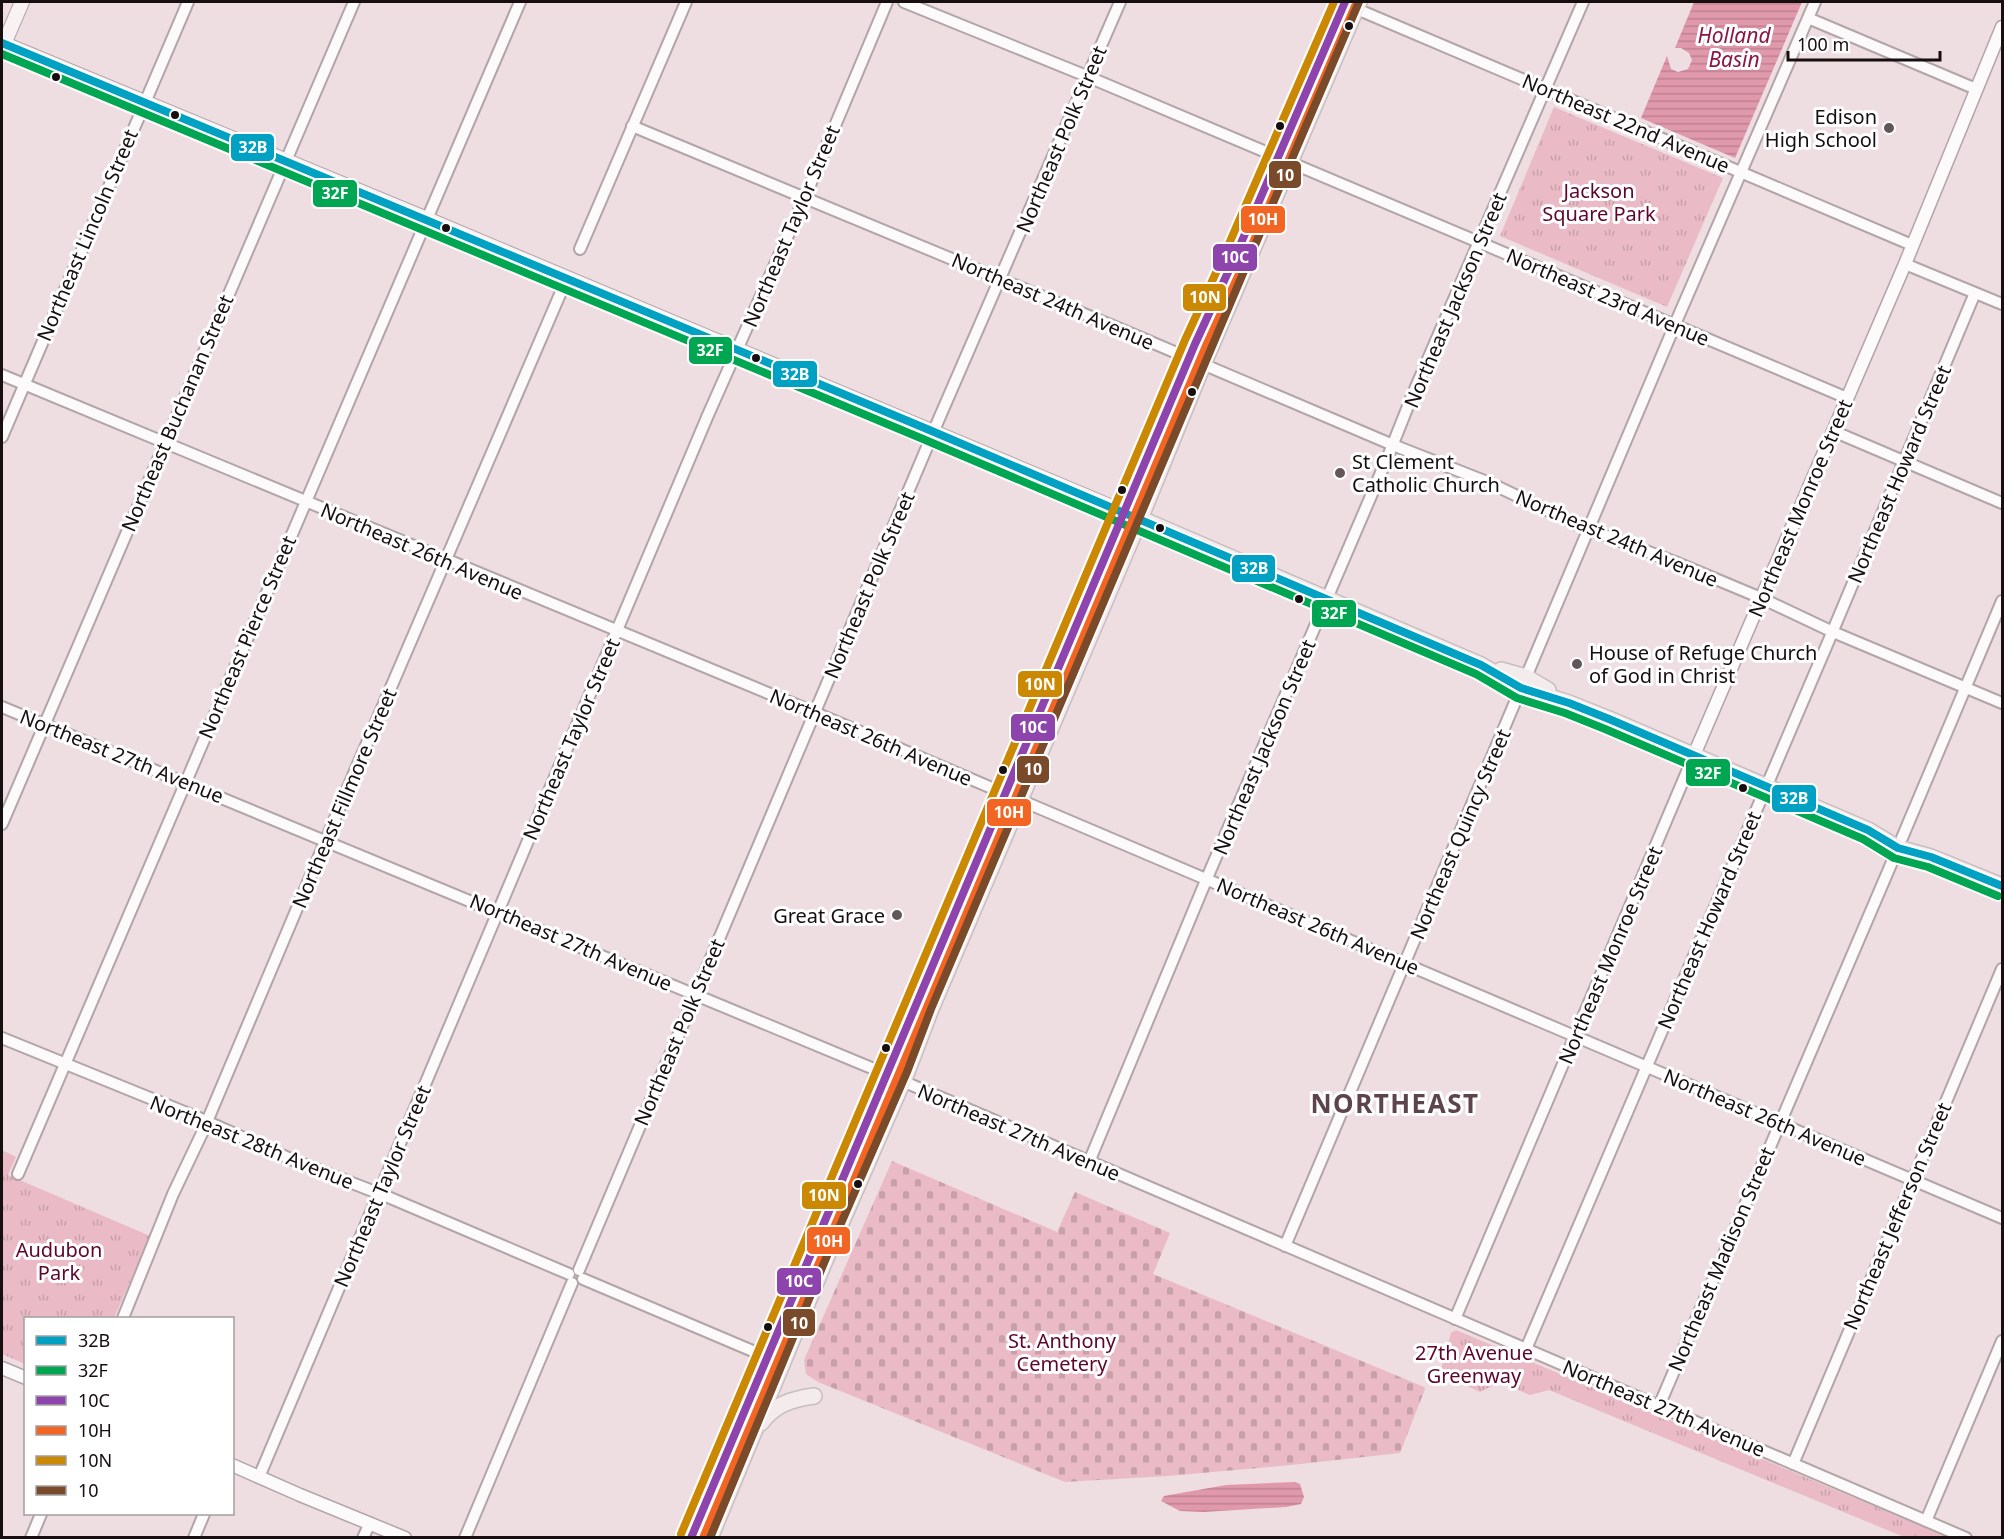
<svg xmlns="http://www.w3.org/2000/svg" width="2004" height="1539" font-family="'Noto Sans',sans-serif">
  <style>
    .cemetery { fill: url(#cemetery-stones) }
    .park { fill: url(#park-tufts) }
    .water { fill: url(#water-rules) }
    .lines { fill: none; stroke-linecap: round; stroke-linejoin: round }
    .minor-casing { stroke: #b2a5a8; stroke-width: 14 }
    .tertiary-casing { stroke: #b2a5a8; stroke-width: 15 }
    .secondary-casing { stroke: #b2a5a8; stroke-width: 16 }
    .primary-casing { stroke: #c6bec0; stroke-width: 18 }
    .minor { stroke: #fcfafa; stroke-width: 10 }
    .tertiary { stroke: #fcfafa; stroke-width: 12 }
    .secondary { stroke: #f8f2f4; stroke-width: 14 }
    .primary { stroke: #f4ebed; stroke-width: 15 }
    .bus-1-casing { stroke: #fff; stroke-width: 12 }
    .bus-2-casing { stroke: #fff; stroke-width: 12 }
    .bus-3-casing { stroke: #fff; stroke-width: 12 }
    .bus-4-casing { stroke: #fff; stroke-width: 12 }
    .bus-5-casing { stroke: #fff; stroke-width: 12 }
    .bus-6-casing { stroke: #fff; stroke-width: 12 }
    .bus-1 { stroke: #01a1c4; stroke-width: 8 }
    .bus-2 { stroke: #00a651; stroke-width: 8 }
    .bus-3 { stroke: #8e44ad; stroke-width: 8 }
    .bus-4 { stroke: #f26522; stroke-width: 8 }
    .bus-5 { stroke: #ca8803; stroke-width: 8 }
    .bus-6 { stroke: #7a4b2a; stroke-width: 8 }
    .bus-dot { fill: #170e10; stroke: #fff; stroke-width: 2 }
    .poi-dot { fill: #625659; stroke: #fff; stroke-width: 2 }
    .labels { text-anchor: middle; dominant-baseline: central; stroke-width: 6; stroke-linejoin: round; paint-order: stroke }
    .poi-label { font-size: 20px; fill: #170e10; stroke: #fff; text-anchor: end }
    .street-label { font-size: 20px; fill: #170e10; stroke: #fff }
    .park-label { font-size: 20px; fill: #5e052b; stroke: #fff }
    .water-label { font-size: 21px; font-style: italic; fill: #8a1644; stroke: #fff }
    .district-label { font-size: 26px; font-weight: bold; letter-spacing: 1.5px; fill: #5c444a; stroke: #fff }
    .line-badge { stroke: #fff; stroke-width: 2 }
    .badge-label { font-size: 16px; text-anchor: middle; font-weight: bold; fill: #fff }
  </style>
  <defs>
    <pattern id="cemetery-stones" width="16" height="16" patternUnits="userSpaceOnUse" patternTransform="scale(1.5)"><rect width="16" height="16" fill="#eabbc7"/><path d="M2 7V4a2 2 0 0 1 4 0v3zM10 15v-3a2 2 0 0 1 4 0v3z" fill="#c8a0aa"/></pattern>
    <pattern id="park-tufts" width="24" height="20" patternUnits="userSpaceOnUse" patternTransform="scale(1.5)"><rect width="24" height="20" fill="#eabbc7"/><path d="M3 7l-1-3M5 7V3M7 7l1-3M15 17l-1-3M17 17v-4M19 17l1-3" fill="none" stroke="#c8a0aa"/></pattern>
    <pattern id="water-rules" width="6" height="5" patternUnits="userSpaceOnUse" patternTransform="scale(1.5)"><rect width="6" height="5" fill="#e098ab"/><path d="M0 2.5h6" fill="none" stroke="#bf8292"/></pattern>
  </defs>
  <rect width="100%" height="100%" fill="#eedde1"/>
  <path class="cemetery" d="M892,1161L1057,1232L1075,1192L1170,1233L1153,1274L1424,1387L1425,1389L1400,1453L1291,1465L1168,1476L1065,1482L818,1382L806,1374L804,1360Z"/>
  <path class="park" d="M1554,107L1723,178L1667,307L1500,236Z
    M2,1150L16,1157L8,1175L150,1236L114,1318H26L25,1364L2,1354Z
    M1456,1330L1947,1537H1904L1549,1390L1530,1395L1500,1382L1480,1392L1440,1373L1451,1333Z"/>
  <path class="water" d="M1694,2H1802L1735,158L1641,118L1667,56L1671,69L1678,72L1688,69L1692,60L1689,53L1681,48H1675Z
    M1295,1482L1300,1484L1304,1497L1301,1504L1286,1507L1204,1512L1180,1511L1161,1501L1164,1496L1226,1485Z"/>
  <g class="lines">
    <g class="minor-casing">
      <path id="minor" d="M904,2L1079,73L1847,398
        M1352,7L1912,245
        M1808,18L1976,89
        M632,126L1125,331L1393,445L1492,484L1580,526L1675,562L1761,598L1833,632L2002,703
        M580,249L686,2
        M1905,264L2002,304
        M2,375L804,708L2002,1218
        M1833,431L2002,503
        M2,437L188,2
        M1526,677L1679,315L1815,2
        M2,707L886,1074L1966,1538
        M2,824L354,2
        M1902,838L2002,601
        M2,1038L199,1118L293,1160L388,1197L569,1274
        M1089,1162L1207,878L1389,454L1412,396L1583,2
        M18,1174L520,2
        M1285,1246L1521,688
        M579,1270L938,421L1120,2
        M583,1279L755,1352L765,1358
        M123,1318L173,1194L203,1131L355,771L567,278
        M1455,1319L1694,755
        M1526,1349L1829,640L1975,293
        M1659,1406L1898,848
        M1793,1464L2002,969
        M259,1477L708,415L805,197L887,2
        M1926,1521L2002,1341
        M31,1538L41,1514
        M194,1538L204,1514
        M363,1538L370,1523
        M465,1538L572,1283"/>
    </g>
    <g class="tertiary-casing">
      <path id="tertiary" d="M1694,755L1905,264L2002,27
        M2,1368L26,1378
        M232,1465L300,1495L405,1538"/>
    </g>
    <g class="secondary-casing">
      <path id="secondary" d="M2,43L427,219L1124,512
        M4,44L22,2"/>
    </g>
    <g class="primary-casing">
      <path id="primary" d="M1132,515L1481,665L1521,688L1569,703L1609,719L1868,830L1898,848L1931,857L2002,886
        M1501,670L1526,677L1548,690
        M761,1423C775,1404 792,1399 814,1396
        M691,1538L1195,344L1235,257L1345,2
        M710,1538L829,1251L907,1072L931,1009L1140,519L1203,365L1359,2"/>
    </g>
    <use href="#minor" class="minor"/>
    <use href="#tertiary" class="tertiary"/>
    <use href="#secondary" class="secondary"/>
    <use href="#primary" class="primary"/>
    <g class="bus-1-casing">
      <path id="bus-1" d="M2,43L927,429L1481,665L1521,688L1569,703L1609,719L1868,830L1898,848L1931,857L2002,886"/>
    </g>
    <g class="bus-2-casing">
      <path id="bus-2" d="M2,54L923,439L1476,674L1517,698L1565,713L1605,729L1863,839L1894,858L1928,867L1998,896"/>
    </g>
    <g class="bus-3-casing">
      <path id="bus-3" d="M691,1538L1195,344L1235,257L1345,2"/>
    </g>
    <g class="bus-4-casing">
      <path id="bus-4" d="M703,1538L1205,348L1245,261L1355,6"/>
    </g>
    <g class="bus-5-casing">
      <path id="bus-5" d="M681,1534L1185,340L1225,253L1334,2"/>
    </g>
    <g class="bus-6-casing">
      <path id="bus-6" d="M710,1538L829,1251L907,1072L931,1009C1074,673 1215,337 1359,2"/>
    </g>
    <use href="#bus-1" class="bus-1"/>
    <use href="#bus-2" class="bus-2"/>
    <use href="#bus-3" class="bus-3"/>
    <use href="#bus-4" class="bus-4"/>
    <use href="#bus-5" class="bus-5"/>
    <use href="#bus-6" class="bus-6"/>
  </g>
  <g class="bus-dot">
    <circle cx="1349" cy="26" r="5"/>
    <circle cx="56" cy="77" r="5"/>
    <circle cx="175" cy="115" r="5"/>
    <circle cx="1280" cy="126" r="5"/>
    <circle cx="446" cy="228" r="5"/>
    <circle cx="756" cy="358" r="5"/>
    <circle cx="1192" cy="392" r="5"/>
    <circle cx="1122" cy="490" r="5"/>
    <circle cx="1160" cy="528" r="5"/>
    <circle cx="1299" cy="599" r="5"/>
    <circle cx="1003" cy="770" r="5"/>
    <circle cx="1743" cy="788" r="5"/>
    <circle cx="886" cy="1048" r="5"/>
    <circle cx="858" cy="1184" r="5"/>
    <circle cx="768" cy="1327" r="5"/>
  </g>
  <g class="poi-dot">
    <circle cx="1889" cy="128" r="6"/>
    <circle cx="1340" cy="473" r="6"/>
    <circle cx="1577" cy="664" r="6"/>
    <circle cx="897" cy="915" r="6"/>
  </g>
  <g class="labels">
    <g class="poi-label">
      <text x="1877" y="116">Edison<tspan x="1877" dy="23">High School</tspan></text>
      <text x="1352" y="461" text-anchor="start">St Clement<tspan x="1352" dy="23">Catholic Church</tspan></text>
      <text x="1589" y="652" text-anchor="start">House of Refuge Church<tspan x="1589" dy="23">of God in Christ</tspan></text>
      <text x="885" y="915">Great Grace</text>
    </g>
    <g class="street-label">
      <text transform="translate(1626 123) rotate(23)">Northeast 22nd Avenue</text>
      <text transform="translate(1061 139) rotate(-67)">Northeast Polk Street</text>
      <text transform="translate(791 226) rotate(-67)">Northeast Taylor Street</text>
      <text transform="translate(87 235) rotate(-67)">Northeast Lincoln Street</text>
      <text transform="translate(1608 297) rotate(23)">Northeast 23rd Avenue</text>
      <text transform="translate(1455 300) rotate(-67)">Northeast Jackson Street</text>
      <text transform="translate(1053 301) rotate(23)">Northeast 24th Avenue</text>
      <text transform="translate(177 413) rotate(-67)">Northeast Buchanan Street</text>
      <text transform="translate(1899 474) rotate(-67)">Northeast Howard Street</text>
      <text transform="translate(1800 508) rotate(-67)">Northeast Monroe Street</text>
      <text transform="translate(1617 538) rotate(23)">Northeast 24th Avenue</text>
      <text transform="translate(422 551) rotate(23)">Northeast 26th Avenue</text>
      <text transform="translate(869 585) rotate(-67)">Northeast Polk Street</text>
      <text transform="translate(247 637) rotate(-67)">Northeast Pierce Street</text>
      <text transform="translate(871 737) rotate(23)">Northeast 26th Avenue</text>
      <text transform="translate(571 739) rotate(-67)">Northeast Taylor Street</text>
      <text transform="translate(1264 747) rotate(-67)">Northeast Jackson Street</text>
      <text transform="translate(122 756) rotate(22)">Northeast 27th Avenue</text>
      <text transform="translate(344 798) rotate(-67)">Northeast Fillmore Street</text>
      <text transform="translate(1460 834) rotate(-67)">Northeast Quincy Street</text>
      <text transform="translate(1709 920) rotate(-67)">Northeast Howard Street</text>
      <text transform="translate(1318 926) rotate(23)">Northeast 26th Avenue</text>
      <text transform="translate(571 942) rotate(23)">Northeast 27th Avenue</text>
      <text transform="translate(1610 955) rotate(-67)">Northeast Monroe Street</text>
      <text transform="translate(679 1032) rotate(-67)">Northeast Polk Street</text>
      <text transform="translate(1765 1117) rotate(23)">Northeast 26th Avenue</text>
      <text transform="translate(1019 1132) rotate(23)">Northeast 27th Avenue</text>
      <text transform="translate(252 1142) rotate(22)">Northeast 28th Avenue</text>
      <text transform="translate(382 1186) rotate(-67)">Northeast Taylor Street</text>
      <text transform="translate(1897 1216) rotate(-67)">Northeast Jefferson Street</text>
      <text transform="translate(1721 1259) rotate(-67)">Northeast Madison Street</text>
      <text transform="translate(1664 1408) rotate(23)">Northeast 27th Avenue</text>
    </g>
    <g class="park-label">
      <text x="1599" y="190">Jackson<tspan x="1599" dy="23">Square Park</tspan></text>
      <text x="59" y="1249">Audubon<tspan x="59" dy="23">Park</tspan></text>
      <text x="1062" y="1340">St. Anthony<tspan x="1062" dy="23">Cemetery</tspan></text>
      <text x="1474" y="1352">27th Avenue<tspan x="1474" dy="23">Greenway</tspan></text>
    </g>
    <g class="water-label">
      <text x="1734" y="35">Holland<tspan x="1734" dy="24">Basin</tspan></text>
    </g>
    <g class="district-label">
      <text x="1395" y="1103">NORTHEAST</text>
    </g>
  </g>
  <g class="line-badge">
    <rect x="230" y="133" width="45" height="29" rx="6" fill="#01a1c4"/>
    <rect x="1268" y="160" width="34" height="29" rx="6" fill="#7a4b2a"/>
    <rect x="312" y="179" width="46" height="29" rx="6" fill="#00a651"/>
    <rect x="1240" y="205" width="46" height="29" rx="6" fill="#f26522"/>
    <rect x="1212" y="243" width="46" height="29" rx="6" fill="#8e44ad"/>
    <rect x="1182" y="283" width="45" height="29" rx="6" fill="#ca8803"/>
    <rect x="688" y="336" width="45" height="29" rx="6" fill="#00a651"/>
    <rect x="772" y="360" width="46" height="28" rx="6" fill="#01a1c4"/>
    <rect x="1231" y="554" width="45" height="29" rx="6" fill="#01a1c4"/>
    <rect x="1311" y="599" width="46" height="29" rx="6" fill="#00a651"/>
    <rect x="1017" y="670" width="46" height="28" rx="6" fill="#ca8803"/>
    <rect x="1010" y="713" width="46" height="29" rx="6" fill="#8e44ad"/>
    <rect x="1016" y="755" width="34" height="29" rx="6" fill="#7a4b2a"/>
    <rect x="1685" y="758" width="46" height="29" rx="6" fill="#00a651"/>
    <rect x="1771" y="784" width="46" height="29" rx="6" fill="#01a1c4"/>
    <rect x="986" y="798" width="46" height="29" rx="6" fill="#f26522"/>
    <rect x="801" y="1181" width="46" height="29" rx="6" fill="#ca8803"/>
    <rect x="806" y="1226" width="45" height="29" rx="6" fill="#f26522"/>
    <rect x="776" y="1267" width="46" height="29" rx="6" fill="#8e44ad"/>
    <rect x="782" y="1308" width="34" height="29" rx="6" fill="#7a4b2a"/>
  </g>
  <g class="badge-label">
    <text x="253" y="153">32B</text>
    <text x="1285" y="181">10</text>
    <text x="335" y="199">32F</text>
    <text x="1263" y="225">10H</text>
    <text x="1235" y="263">10C</text>
    <text x="1205" y="303">10N</text>
    <text x="710" y="356">32F</text>
    <text x="795" y="380">32B</text>
    <text x="1254" y="574">32B</text>
    <text x="1334" y="619">32F</text>
    <text x="1040" y="690">10N</text>
    <text x="1033" y="733">10C</text>
    <text x="1033" y="775">10</text>
    <text x="1708" y="779">32F</text>
    <text x="1794" y="804">32B</text>
    <text x="1009" y="818">10H</text>
    <text x="824" y="1201">10N</text>
    <text x="828" y="1247">10H</text>
    <text x="799" y="1287">10C</text>
    <text x="799" y="1329">10</text>
  </g>
  <rect width="2004" height="1539" fill="none" stroke="#170e10" stroke-width="6"/>
  <rect x="24" y="1317" width="210" height="198" fill="#ffffff" stroke="#a29f9f" stroke-width="1.5"/>
  <rect x="36" y="1336" width="30" height="9" fill="#01a1c4" stroke="#a29f9f" stroke-width="1.5"/>
  <text x="78" y="1347" font-size="18" fill="#170e10">32B</text>
  <rect x="36" y="1366" width="30" height="9" fill="#00a651" stroke="#a29f9f" stroke-width="1.5"/>
  <text x="78" y="1377" font-size="18" fill="#170e10">32F</text>
  <rect x="36" y="1396" width="30" height="9" fill="#8e44ad" stroke="#a29f9f" stroke-width="1.5"/>
  <text x="78" y="1407" font-size="18" fill="#170e10">10C</text>
  <rect x="36" y="1426" width="30" height="9" fill="#f26522" stroke="#a29f9f" stroke-width="1.5"/>
  <text x="78" y="1437" font-size="18" fill="#170e10">10H</text>
  <rect x="36" y="1456" width="30" height="9" fill="#ca8803" stroke="#a29f9f" stroke-width="1.5"/>
  <text x="78" y="1467" font-size="18" fill="#170e10">10N</text>
  <rect x="36" y="1486" width="30" height="9" fill="#7a4b2a" stroke="#a29f9f" stroke-width="1.5"/>
  <text x="78" y="1497" font-size="18" fill="#170e10">10</text>
  <path d="M1788 51v9h152v-9" fill="none" stroke="#170e10" stroke-width="3"/>
  <text x="1797" y="51" font-size="18" fill="#170e10" stroke="#ffffff" stroke-width="4.5" paint-order="stroke">100 m</text>
</svg>
